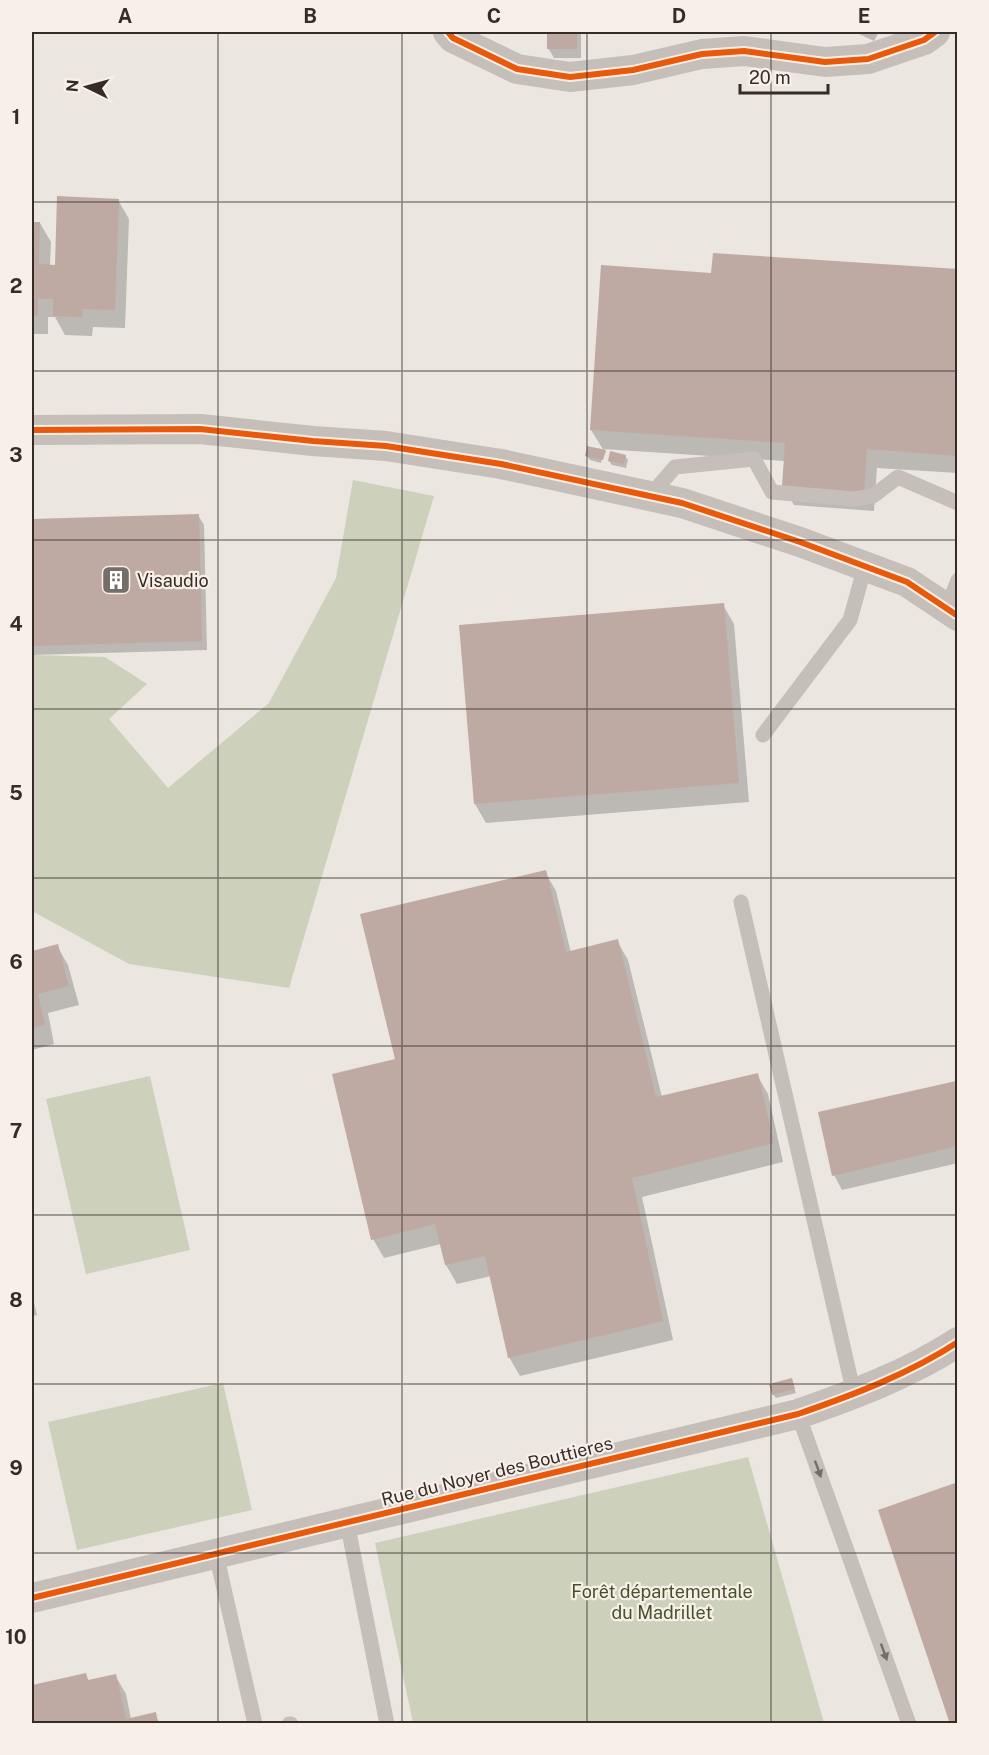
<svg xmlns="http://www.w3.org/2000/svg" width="989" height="1755" font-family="'Public Sans',sans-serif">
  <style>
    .green { fill: #cdd0bb }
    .shadow { fill: #0003 }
    .building { fill: #beaaa3 }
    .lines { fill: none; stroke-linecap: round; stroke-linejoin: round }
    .service { stroke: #c5beb9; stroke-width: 15 }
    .minor { stroke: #c5beb9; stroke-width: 30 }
    .cycleway-casing { stroke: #f8f0e8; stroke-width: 10 }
    .cycleway { stroke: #e8590c; stroke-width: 6 }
    .oneway { fill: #766e69 }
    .grid { fill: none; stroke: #352c28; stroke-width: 1.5; stroke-opacity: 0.55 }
    .labels { text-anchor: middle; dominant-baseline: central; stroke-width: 4.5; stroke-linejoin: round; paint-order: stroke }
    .poi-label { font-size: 18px; fill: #352c28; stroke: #f8f0e8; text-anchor: start }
    .street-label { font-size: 18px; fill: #352c28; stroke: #f8f0e8 }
    .park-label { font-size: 18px; fill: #45522d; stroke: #f8f0e8 }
    .neatline { fill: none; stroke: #352c28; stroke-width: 2 }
    .grid-label { font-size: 20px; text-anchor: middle; font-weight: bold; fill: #352c28 }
  </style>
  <rect width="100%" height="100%" fill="#ebe6e0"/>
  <path class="green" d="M353,480L434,496L289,988L129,964L32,911V655L105,657L147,684L109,719L168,788L269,703L336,578Z
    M150,1076L190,1250L86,1274L46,1099Z
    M223,1383L252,1510L77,1550L48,1422Z
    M748,1457L824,1723H413L375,1543Z"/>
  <path class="shadow" d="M548,32H581V58H554L548,48Z
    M665,32H678L679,34H667Z
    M719,32H732V33H720Z
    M855,32H879L874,41Z
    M118,200L129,219L125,328L93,327L92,336L65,335L55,317H48V334H32V223H40L51,242L50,266H56Z
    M958,271V473L877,468L874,511L794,505L783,486L785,461L603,449L606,453H603L601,463L590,460L587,456L604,451L591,430L713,274Z
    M625,456L628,460L626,468L612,465L609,461Z
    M198,515L204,525L207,650L32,655V520Z
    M723,605L734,624L749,802L486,823L475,804L460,626Z
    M545,872L556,891L571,953L617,941L628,960L662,1097L757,1075L768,1094L783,1162L642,1197L673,1340L520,1376L509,1357L491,1276L457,1284L446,1265L441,1244L384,1258L373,1239L397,1060Z
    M57,946L68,965L79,1005L48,1013L54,1044L32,1050V952Z
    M955,1082L958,1163L842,1190L834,1175Z
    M32,1294L37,1315L32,1316Z
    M791,1380L796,1393L776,1398L773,1394Z
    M85,1674L89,1681L115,1675L126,1694L131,1719L155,1714L160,1724H32V1687Z"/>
  <path class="building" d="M547,32H577V49H547Z
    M57,196L119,199L115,310L83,309L82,317L53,316V299H38V316L32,315V222H40L39,264L55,265Z
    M713,253L958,269V456L867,449L864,492L782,486L785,443L590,430L601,265L711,273Z
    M587,446L606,450L603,460L585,456Z
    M610,451L626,455L624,464L608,461Z
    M199,514L202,641L32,646V519Z
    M724,603L739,783L474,804L459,625Z
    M546,870L566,952L618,939L656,1097L758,1073L774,1143L632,1178L663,1321L508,1358L485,1256L445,1265L435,1224L371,1240L332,1074L395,1059L360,914Z
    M58,944L69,986L38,994L45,1025L32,1028V951Z
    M956,1081L958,1146L832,1176L818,1112Z
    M792,1378L795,1389L772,1395L769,1384Z
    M958,1482V1724H950L878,1510Z
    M86,1673L88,1680L116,1674L126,1719L156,1712L158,1724H32V1685Z"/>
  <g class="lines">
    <path class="service" d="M650,496L675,467L754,459L772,492L854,499L873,496L898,477L958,503
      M947,609L958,580
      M763,735L850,620L865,566
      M741,902L854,1394
      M798,1414L909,1724
      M347,1522L387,1724
      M216,1554L255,1724
      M289,1724H291"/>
    <path class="minor" d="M448,32L453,38L517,69L570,77L633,70L702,54L744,51L825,62L868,59L924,40L935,32
      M32,430L200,429L313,441L386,446L501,464L682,503L800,542L907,582L958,616
      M32,1598L798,1414C853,1395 909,1374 958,1342"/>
    <g class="cycleway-casing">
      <path id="cycleway" d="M448,32L453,38L517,69L570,77L633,70L702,54L744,51L825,62L868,59L924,40L935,32
        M32,430L200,429L313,441L386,446L501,464L682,503L800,542L907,582L958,616
        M32,1598L798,1414C853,1395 909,1374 958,1342"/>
    </g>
    <use href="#cycleway" class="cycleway"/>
  </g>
  <defs><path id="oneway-solid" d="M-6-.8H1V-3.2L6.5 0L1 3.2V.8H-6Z" transform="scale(1.5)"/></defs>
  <g class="oneway">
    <use href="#oneway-solid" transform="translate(818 1469) rotate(70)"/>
    <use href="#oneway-solid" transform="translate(884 1652) rotate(70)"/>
  </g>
  <path class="grid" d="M218,32V1724M402,32V1724M587,32V1724M771,32V1724M32,202H958M32,371H958M32,540H958M32,709H958M32,878H958M32,1046H958M32,1215H958M32,1384H958M32,1553H958"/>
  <defs>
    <g id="building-square" transform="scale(1.5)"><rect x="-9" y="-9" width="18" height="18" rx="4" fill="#756d68" stroke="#f8f0e8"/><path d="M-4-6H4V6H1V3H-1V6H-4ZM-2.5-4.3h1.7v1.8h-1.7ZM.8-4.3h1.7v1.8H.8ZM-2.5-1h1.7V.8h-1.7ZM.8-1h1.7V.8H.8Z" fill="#fff"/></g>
  </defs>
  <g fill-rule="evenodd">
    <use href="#building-square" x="116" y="580"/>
  </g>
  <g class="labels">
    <g class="poi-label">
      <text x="137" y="580">Visaudio</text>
    </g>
    <g class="street-label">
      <text transform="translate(497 1471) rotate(-14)">Rue du Noyer des Bouttieres</text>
    </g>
    <g class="park-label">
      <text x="662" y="1591">Forêt départementale<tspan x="662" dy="21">du Madrillet</tspan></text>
    </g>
  </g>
  <rect width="989" height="1755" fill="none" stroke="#f8f0e8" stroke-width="66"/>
  <g transform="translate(87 87) rotate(275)" stroke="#f8f0e8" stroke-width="4.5" paint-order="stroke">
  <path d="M0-4.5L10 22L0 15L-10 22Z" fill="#352c28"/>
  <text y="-9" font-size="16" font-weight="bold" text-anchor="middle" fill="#352c28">N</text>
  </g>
  <path d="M740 84v9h88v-9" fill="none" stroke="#352c28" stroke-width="3"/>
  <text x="749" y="84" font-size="18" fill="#352c28" stroke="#f8f0e8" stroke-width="4.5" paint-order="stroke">20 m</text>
  <rect x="33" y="33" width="923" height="1689" class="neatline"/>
  <g class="grid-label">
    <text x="125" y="23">A</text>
    <text x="310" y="23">B</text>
    <text x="494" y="23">C</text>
    <text x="679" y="23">D</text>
    <text x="864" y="23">E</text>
    <text x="16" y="124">1</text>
    <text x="16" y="293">2</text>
    <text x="16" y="462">3</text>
    <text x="16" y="631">4</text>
    <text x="16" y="800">5</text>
    <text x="16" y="969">6</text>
    <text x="16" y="1138">7</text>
    <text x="16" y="1307">8</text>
    <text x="16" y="1475">9</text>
    <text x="16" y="1644">10</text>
  </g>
</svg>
